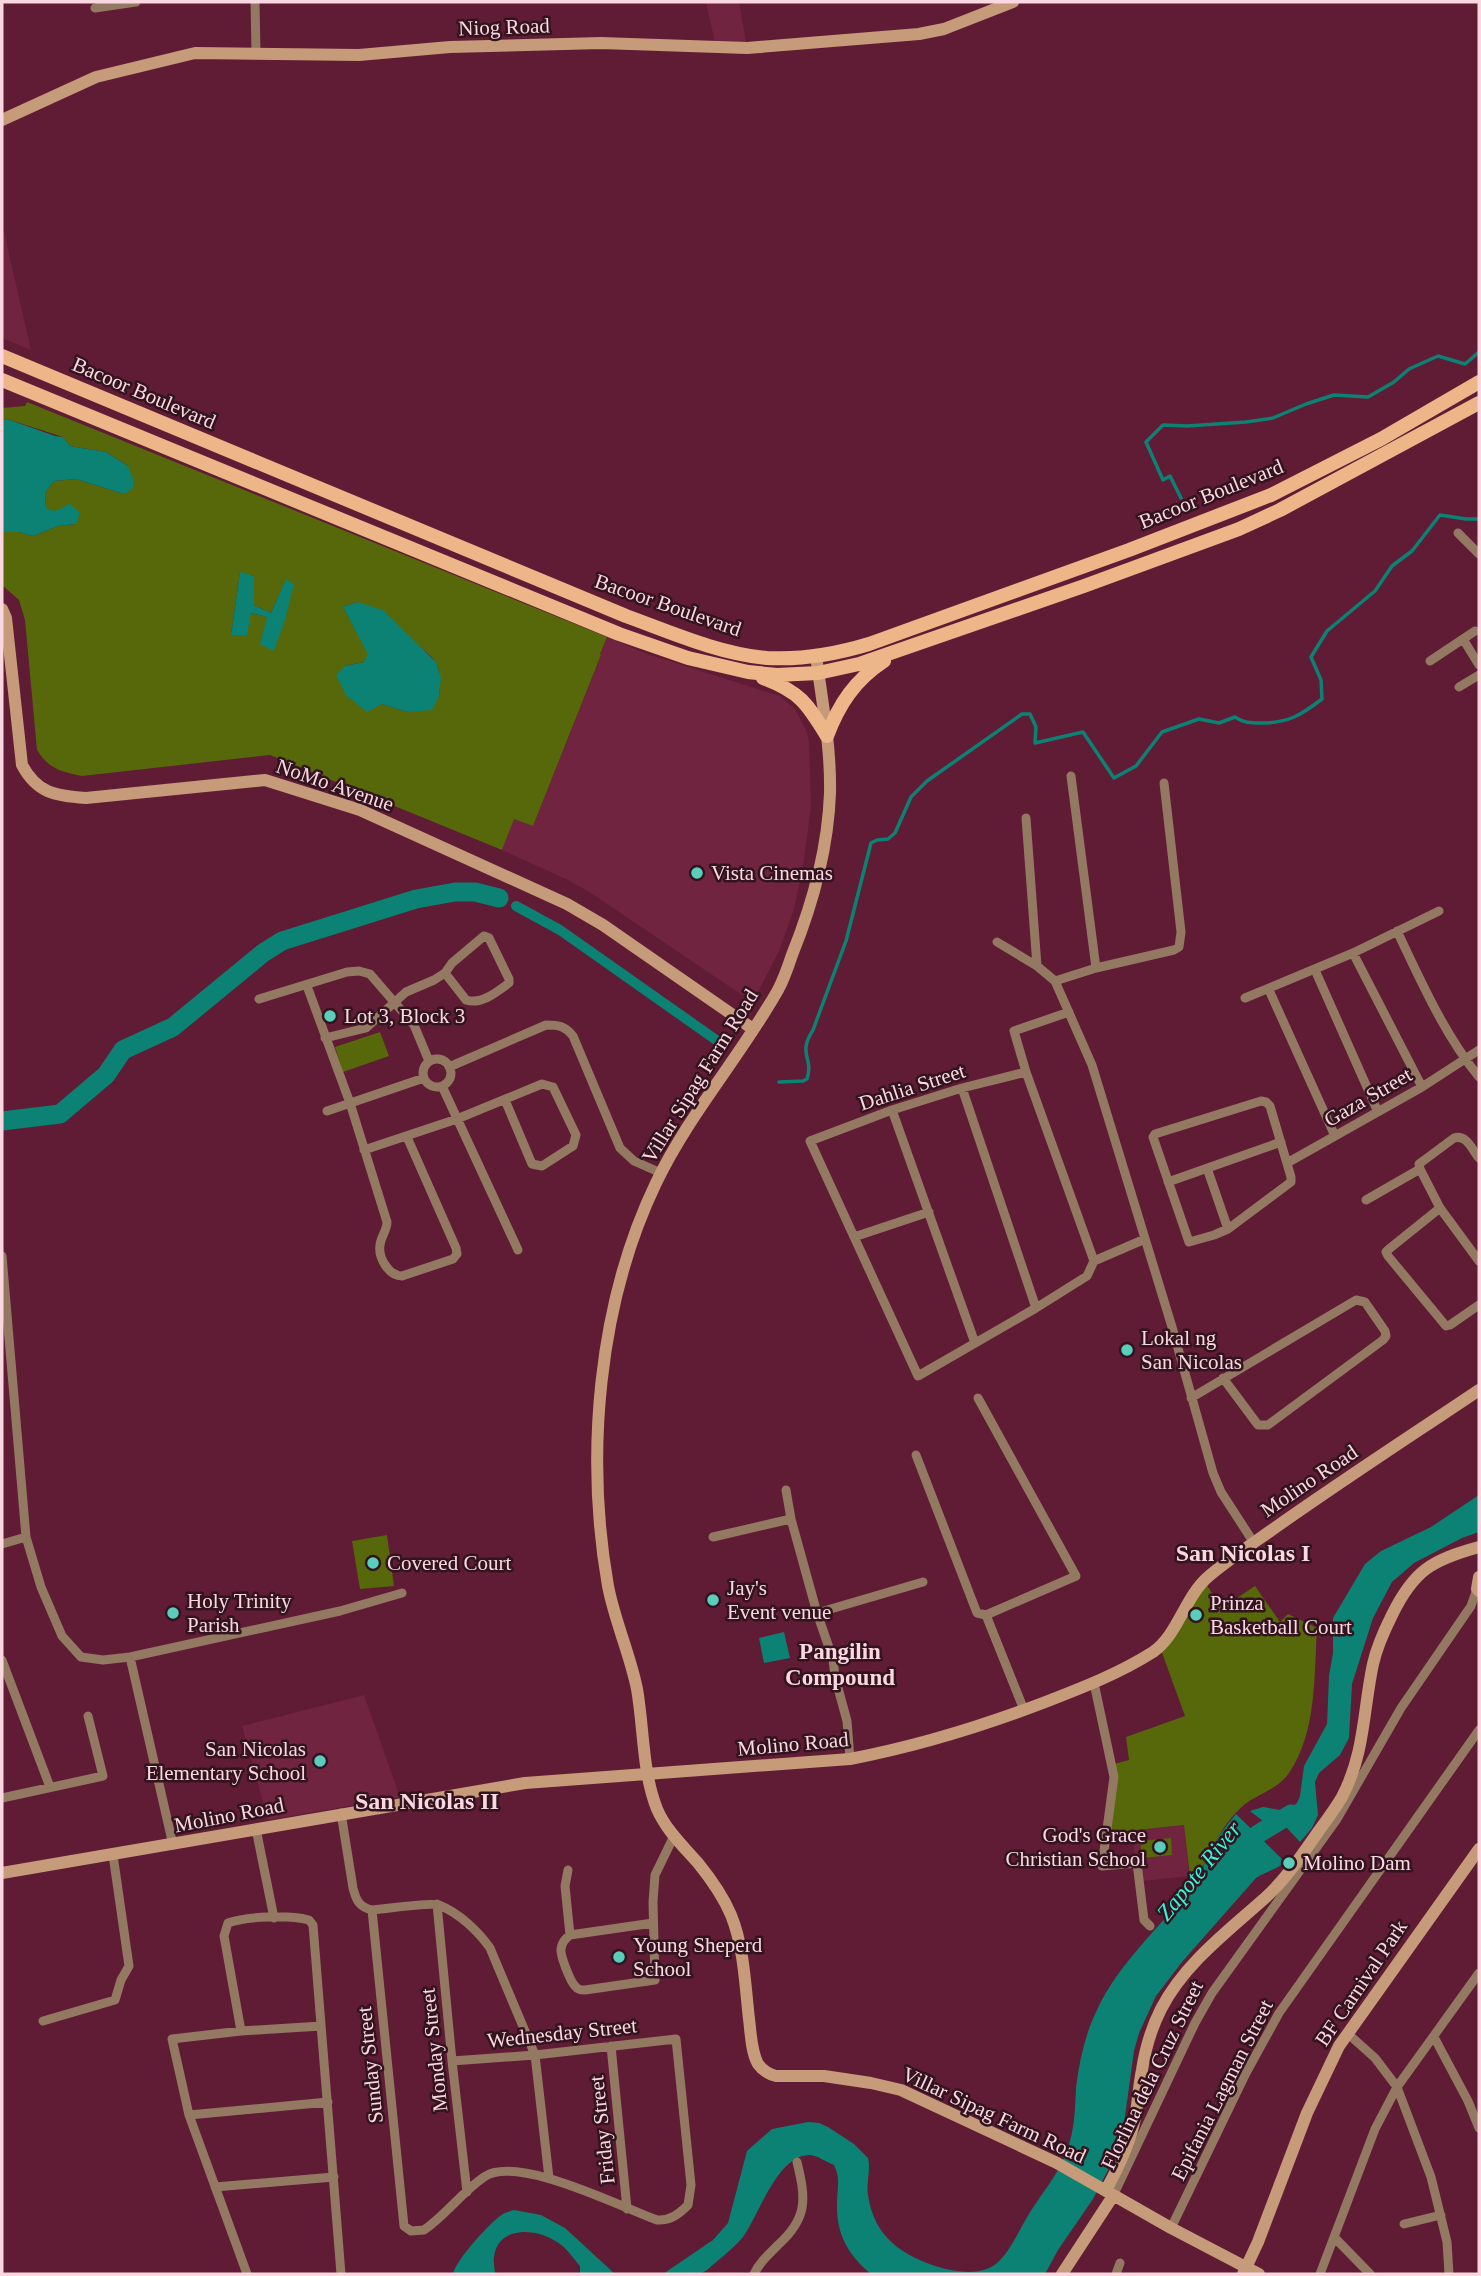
<svg xmlns="http://www.w3.org/2000/svg" width="1481" height="2276" font-family="'Times New Roman',serif">
  <style>
    .built { fill: #702440 }
    .green { fill: #56680a; fill-rule: evenodd }
    .water { fill: #0b8273 }
    .lines { fill: none; stroke-linecap: round; stroke-linejoin: round }
    .stream { stroke: #0b8273; stroke-width: 3.5 }
    .canal { stroke: #0b8273; stroke-width: 10 }
    .river { stroke: #0b8273; stroke-width: 19 }
    .street { stroke: #937862; stroke-width: 9 }
    .secondary { stroke: #c59b79; stroke-width: 12 }
    .primary { stroke: #ecb689; stroke-width: 14 }
    .poi-dot { fill: #5bcebb; stroke: #32141e; stroke-width: 2.5 }
    .labels { text-anchor: middle; dominant-baseline: central; stroke-width: 5; stroke-linejoin: round; paint-order: stroke }
    .street-label { font-size: 21px; fill: #fbd8e1; stroke: #32141e }
    .poi-label { font-size: 21px; fill: #fbd8e1; stroke: #32141e; text-anchor: start }
    .neighbourhood-label { font-size: 23px; font-weight: bold; fill: #fbd8e1; stroke: #32141e }
    .water-label { font-size: 23px; font-style: italic; fill: #2ff8de; stroke: #32141e }
    .quarter-label { font-size: 24px; font-weight: bold; fill: #fbd8e1; stroke: #32141e }
  </style>
  <rect width="100%" height="100%" fill="#601b35"/>
  <path class="built" d="M706,2H739L747,48L716,47Z
    M2,232H4L31,350L2,338Z
    M607,637L647,654L780,696L795,709L806,730L809,740L811,807L802,873L793,912L779,951L759,990L753,995H742L591,893L566,879L502,850L514,819L533,826L601,656L600,655Z
    M364,1695L400,1797L268,1820L242,1726Z
    M1184,1825L1189,1876L1143,1881L1140,1860L1135,1861L1132,1831Z"/>
  <path class="green" d="M27,402L607,637L600,654L601,655L533,826L514,819L502,850L270,755L82,776C60,771 50,770 37,750L25,620L19,600L2,585V532H19L33,536L58,526L76,524L46,508L45,493L54,481L76,479L124,494L128,466L106,452L70,446L63,437L7,419L2,420V408L25,406ZM240,573L254,576V605L271,613L286,580L260,644L268,617L251,613L231,635ZM357,602C374,615 427,647 436,663C442,673 440,685 439,696L407,712L382,704L345,666L364,662L369,654L343,607Z
    M380,1032L389,1056L343,1072L335,1047Z
    M387,1535L394,1586L360,1589L352,1541Z
    M1206,1584L1222,1608L1255,1586L1280,1622L1288,1614L1317,1628C1314,1676 1317,1732 1289,1773C1279,1788 1259,1794 1245,1804C1222,1823 1209,1854 1197,1880L1190,1877L1184,1825L1109,1833L1114,1764L1129,1760L1126,1737L1185,1716L1161,1650Z
    M1171,1838L1172,1855L1142,1858L1140,1841Z"/>
  <path class="water" d="M7,419L55,436L63,437L70,446L106,452L128,466L133,479V488L124,494L76,479L54,481L45,493L46,508L55,511L70,504L80,513L76,524L58,526L33,536L19,532H2V420Z
    M240,572L254,576V605L271,613L286,579L294,584L285,620L274,651L260,644L267,617L251,613L247,635H231Z
    M357,602L383,610L436,662L441,677L439,696L432,710L407,712L382,704L367,712L346,695L336,675L345,666L364,662L368,654L343,607Z
    M1479,1495V1532L1462,1538L1414,1563L1392,1582L1373,1618L1352,1684L1349,1738L1340,1755L1319,1773L1315,1782L1318,1815L1312,1828L1300,1842L1285,1826L1277,1832L1250,1811L1263,1807L1286,1811L1297,1803L1300,1796L1304,1766L1327,1724L1329,1676L1333,1653V1618L1365,1564L1381,1551L1431,1527Z
    M784,1632L790,1658L764,1663L759,1638Z
    M1236,1814L1285,1862C1276,1870 1266,1871 1256,1878L1182,1962L1156,1996L1139,2033L1134,2051L1121,2145L1093,2199L1058,2250L1045,2274H871C848,2255 836,2234 837,2203C837,2187 841,2180 834,2165C826,2162 817,2155 809,2155C777,2156 760,2213 743,2237C733,2249 719,2259 707,2270L700,2274H663L713,2240L728,2223L747,2151L772,2129L808,2122L819,2123L828,2127L854,2144L868,2158C871,2170 866,2183 868,2195C874,2237 902,2256 942,2268C957,2272 978,2275 993,2266C1008,2257 1020,2228 1029,2214C1045,2188 1062,2171 1070,2141C1075,2123 1075,2106 1076,2088C1079,2062 1085,2035 1096,2012C1118,1963 1160,1928 1192,1886C1201,1875 1205,1861 1212,1849C1218,1836 1227,1825 1236,1814Z
    M514,2210L541,2215L565,2228L615,2274H580V2266C573,2258 566,2247 557,2242C537,2228 498,2225 494,2257C493,2262 495,2269 495,2274H453C455,2261 491,2221 503,2214C504,2213 514,2210 514,2210Z"/>
  <g class="lines">
    <path class="stream" d="M1181,498L1170,476L1163,480L1146,442L1163,425L1187,426L1246,422L1273,418L1306,404L1334,395L1368,397L1394,382L1409,369L1438,356L1465,364L1479,352
      M779,1082L803,1081L807,1079C814,1057 797,1055 813,1030L846,941L871,843L877,840L888,839L895,833L911,797L927,781L1022,714H1030L1036,727L1035,743L1083,732L1114,778L1136,766L1162,732L1199,719L1219,723L1235,717C1244,723 1250,723 1261,723C1289,723 1301,715 1322,699L1321,680L1311,657L1327,631L1375,591L1392,566L1412,551L1440,515L1466,519H1479"/>
    <path class="canal" d="M516,906L560,930L719,1042"/>
    <path class="river" d="M2,1121L60,1114L106,1075L123,1050L173,1027L263,953L282,941L416,899L455,892H475L499,898
      M1242,1855L1258,1834L1291,1814"/>
    <path class="street" d="M255,2L256,53
      M95,8L136,2
      M1458,533L1479,554
      M1463,639L1479,665
      M1430,661L1475,631
      M1459,687L1479,675
      M1071,776L1096,968
      M1026,818L1037,966
      M1397,931C1421,981 1444,1034 1479,1077
      M997,942L1037,966L1055,981L1092,1065L1172,1327L1213,1473L1221,1492L1254,1543
      M1353,953L1422,1087
      M1315,970L1378,1112
      M1055,981L1096,968L1174,950L1179,947L1181,932L1164,783
      M307,986L350,1103L387,1222C387,1231 381,1236 380,1245C378,1258 389,1276 402,1276L453,1259L457,1254L456,1248L407,1137
      M1269,990L1335,1136
      M1245,998L1353,953L1439,911
      M259,999L347,972L359,971L370,974L414,1025L429,1061
      M1069,1012L1014,1031L1026,1072L1094,1261
      M325,1038L366,1028L406,992L434,980L445,973L452,963L484,936L489,938L509,979V983C497,992 481,1005 466,1000L445,973
      M423 1073a14 14 0 1 1 28 0a14 14 0 1 1-28 0Z
      M449,1067L546,1025C559,1025 565,1026 573,1036L620,1148L634,1161L661,1173
      M1026,1072L962,1088L892,1110L810,1141L918,1376L1036,1308L1087,1276L1094,1261L1145,1239
      M442,1086L518,1250
      M962,1088L1036,1308
      M1261,1101L1266,1102L1270,1106L1291,1177V1182L1228,1229L1214,1235L1189,1242L1153,1137L1155,1134Z
      M892,1110L975,1343
      M327,1111L424,1078
      M364,1150L457,1119L542,1084L553,1087L576,1135L573,1146L542,1166L532,1164L505,1100
      M1479,1158C1472,1150 1467,1134 1454,1138L1419,1164L1420,1169L1440,1208L1479,1261
      M1287,1163L1422,1087L1479,1050
      M1207,1168L1228,1229
      M1168,1182L1281,1142
      M1366,1200L1420,1169
      M1440,1208L1389,1249L1386,1252L1388,1256L1446,1326L1450,1325L1479,1305
      M854,1237L929,1212
      M2,1256L26,1537L41,1587L62,1636L81,1657L103,1660L130,1657L340,1611L402,1593
      M1191,1398L1356,1300L1365,1302L1385,1331L1386,1336L1383,1340L1268,1425H1258L1223,1378
      M916,1455L977,1613L986,1615L1076,1576L978,1398
      M786,1490L791,1519L817,1613L833,1659L835,1677L847,1721L850,1759
      M713,1537L791,1519
      M2,1544L26,1537
      M817,1613L923,1582
      M986,1615L1024,1710
      M130,1657L173,1845
      M2,1660L50,1787
      M1094,1683L1114,1777L1102,1866L1137,1863L1144,1920L1150,1926
      M2,1798L103,1776L88,1716
      M341,1813L353,1888C356,1900 359,1907 372,1910C386,1909 429,1902 439,1905C459,1913 478,1931 490,1948L535,2055L549,2178
      M256,1829L274,1918
      M568,1870L565,1886L570,1935
      M437,1904L452,2061L467,2192
      M372,1910L404,2226L411,2231L424,2230C446,2215 462,2192 484,2177C517,2154 621,2207 657,2220C670,2221 679,2214 688,2205L691,2185L676,2039L535,2055L452,2061
      M653,1923L570,1935C565,1939 562,1942 561,1949C560,1955 570,1981 575,1986C578,1990 581,1990 585,1990L655,1980L653,1902L655,1875L674,1836
      M43,2021L115,2000L121,1980L129,1966L113,1855
      M241,2031L224,1936L228,1923C247,1916 289,1915 309,1920L313,1925L341,2274
      M1347,2033L1375,2058L1397,2087L1431,2177L1447,2242L1449,2274
      M1434,2037L1468,2101L1479,2128
      M611,2046L627,2209
      M189,2115L328,2102
      M215,2187L334,2177
      M1113,2196L1195,2023L1212,1993L1337,1819L1401,1708L1471,1606L1477,1589
      M1404,2224L1441,2215
      M1171,2228L1246,2073L1279,2013L1479,1730
      M1334,2237L1370,2274
      M247,2274L189,2115L172,2039L241,2031L321,2026
      M754,2274C760,2262 768,2255 778,2245C808,2218 806,2199 797,2162
      M1116,2274L1120,2263
      M1320,2274L1375,2129L1397,2087L1479,1973"/>
    <path class="secondary" d="M2,120L96,77L195,53L359,55L450,47L601,43L747,48L919,34L944,29L1013,2
      M2,609L6,618L22,765C37,793 55,796 86,798L265,780L360,810L567,904L603,925L753,1029
      M816,656C822,701 831,747 830,793C828,849 813,903 792,955C788,967 784,979 778,990C740,1057 689,1114 656,1183C598,1304 585,1455 608,1586C615,1622 630,1654 637,1689C644,1729 642,1771 657,1809C666,1830 683,1846 698,1863C711,1879 723,1896 731,1915C744,1947 745,1984 749,2019C751,2034 751,2051 758,2064C763,2071 768,2074 776,2076H824L871,2083L901,2090L1057,2163L1171,2228L1259,2274
      M1479,1577L1477,1589L1479,1591
      M2,1873L525,1783L850,1759C918,1746 983,1726 1048,1701C1084,1687 1120,1673 1153,1652C1178,1635 1185,1596 1209,1576C1228,1560 1249,1546 1269,1532C1338,1483 1409,1437 1479,1390
      M1106,2190C1117,2170 1127,2150 1133,2127C1138,2108 1138,2089 1142,2070C1145,2050 1152,2027 1161,2009C1184,1964 1228,1931 1265,1898C1286,1879 1302,1855 1318,1832C1326,1821 1335,1809 1342,1797C1365,1753 1363,1711 1373,1664C1377,1646 1384,1631 1392,1615C1414,1570 1432,1560 1479,1547
      M1062,2274L1113,2196
      M1243,2274L1258,2242L1307,2113L1339,2046L1479,1849"/>
    <path class="primary" d="M2,356L626,616C670,632 719,654 767,658C802,660 836,654 869,644L1129,550L1271,495L1381,439L1479,382
      M2,380L619,634L688,658L748,672L777,675L818,673L859,664L1084,586L1239,529L1280,510L1479,403
      M763,678C800,692 807,703 827,736
      M827,736C839,704 855,680 884,661"/>
  </g>
  <g class="poi-dot">
    <circle cx="697" cy="873" r="7"/>
    <circle cx="330" cy="1016" r="7"/>
    <circle cx="1127" cy="1350" r="7"/>
    <circle cx="373" cy="1563" r="7"/>
    <circle cx="713" cy="1600" r="7"/>
    <circle cx="173" cy="1613" r="7"/>
    <circle cx="1196" cy="1615" r="7"/>
    <circle cx="320" cy="1761" r="7"/>
    <circle cx="1160" cy="1847" r="7"/>
    <circle cx="1289" cy="1863" r="7"/>
    <circle cx="619" cy="1957" r="7"/>
  </g>
  <g class="labels">
    <g class="street-label">
      <text transform="translate(504 27) rotate(-2)">Niog Road</text>
      <text transform="translate(144 393) rotate(23)">Bacoor Boulevard</text>
      <text transform="translate(1211 494) rotate(-22)">Bacoor Boulevard</text>
      <text transform="translate(668 605) rotate(19)">Bacoor Boulevard</text>
      <text transform="translate(335 785) rotate(19)">NoMo Avenue</text>
      <text transform="translate(700 1076) rotate(-58)">Villar Sipag Farm Road</text>
      <text transform="translate(912 1087) rotate(-18)">Dahlia Street</text>
      <text transform="translate(1368 1097) rotate(-30)">Gaza Street</text>
      <text transform="translate(1309 1481) rotate(-34)">Molino Road</text>
      <text transform="translate(793 1744) rotate(-5)">Molino Road</text>
      <text transform="translate(229 1815) rotate(-11)">Molino Road</text>
      <text transform="translate(1361 1983) rotate(-56)">BF Carnival Park</text>
      <text transform="translate(562 2033) rotate(-6)">Wednesday Street</text>
      <text transform="translate(434 2050) rotate(-96)">Monday Street</text>
      <text transform="translate(370 2065) rotate(-96)">Sunday Street</text>
      <text transform="translate(1152 2075) rotate(-64)">Florlina dela Cruz Street</text>
      <text transform="translate(1222 2090) rotate(-63)">Epifania Lagman Street</text>
      <text transform="translate(994 2115) rotate(25)">Villar Sipag Farm Road</text>
      <text transform="translate(602 2130) rotate(-96)">Friday Street</text>
    </g>
    <g class="poi-label">
      <text x="711" y="873">Vista Cinemas</text>
      <text x="344" y="1016">Lot 3, Block 3</text>
      <text x="1141" y="1338">Lokal ng<tspan x="1141" dy="24">San Nicolas</tspan></text>
      <text x="387" y="1563">Covered Court</text>
      <text x="727" y="1588">Jay's<tspan x="727" dy="24">Event venue</tspan></text>
      <text x="187" y="1601">Holy Trinity<tspan x="187" dy="24">Parish</tspan></text>
      <text x="1210" y="1603">Prinza<tspan x="1210" dy="24">Basketball Court</tspan></text>
      <text x="306" y="1749" text-anchor="end">San Nicolas<tspan x="306" dy="24">Elementary School</tspan></text>
      <text x="1146" y="1835" text-anchor="end">God's Grace<tspan x="1146" dy="24">Christian School</tspan></text>
      <text x="1303" y="1863">Molino Dam</text>
      <text x="633" y="1945">Young Sheperd<tspan x="633" dy="24">School</tspan></text>
    </g>
    <g class="neighbourhood-label">
      <text x="840" y="1651">Pangilin<tspan x="840" dy="26">Compound</tspan></text>
    </g>
    <g class="water-label">
      <text transform="translate(1199 1871) rotate(-51)">Zapote River</text>
    </g>
    <g class="quarter-label">
      <text x="1243" y="1553">San Nicolas I</text>
      <text x="427" y="1801">San Nicolas II</text>
    </g>
  </g>
  <rect width="1481" height="2276" fill="none" stroke="#fbd8e1" stroke-width="7"/>
</svg>
